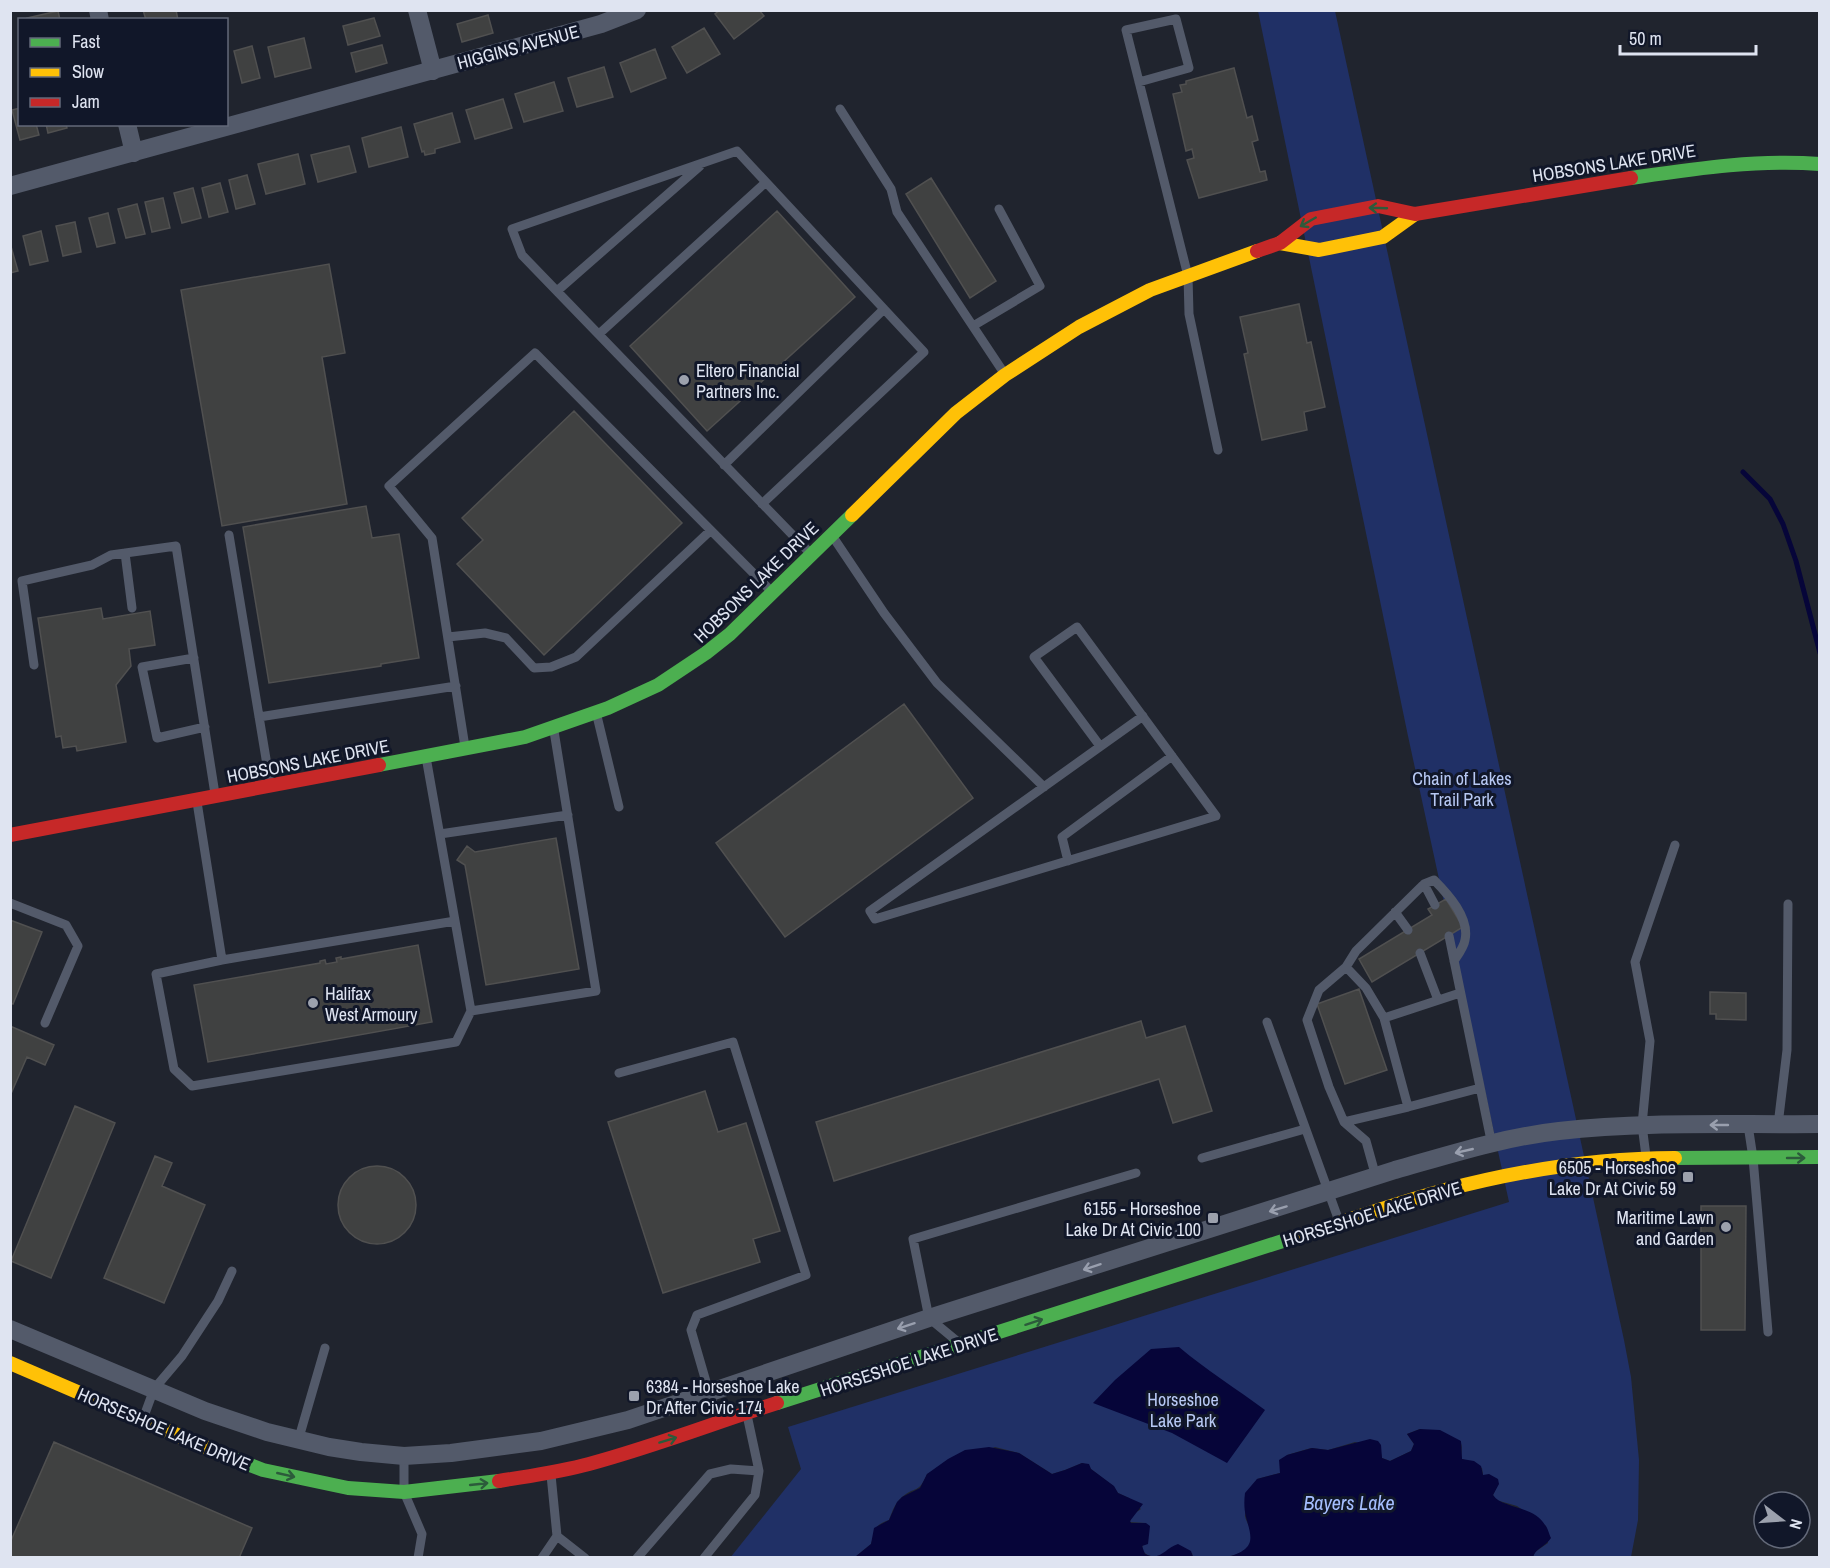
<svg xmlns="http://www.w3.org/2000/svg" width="1830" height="1568" font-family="'Archivo Narrow',sans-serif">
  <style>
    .green { fill: #203066 }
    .water { fill: #060539 }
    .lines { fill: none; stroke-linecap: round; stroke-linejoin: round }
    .stream { stroke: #060539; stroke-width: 5 }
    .building { fill: #404141; stroke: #505050; stroke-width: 1.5 }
    .lane { stroke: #535a6a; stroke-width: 9 }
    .street { stroke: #535a6a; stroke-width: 18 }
    .fast { stroke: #4caf50; stroke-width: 14 }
    .slow { stroke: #ffc107; stroke-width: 14 }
    .jam { stroke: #c62828; stroke-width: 14 }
    .oneway { stroke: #2c5b3b }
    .oneway2 { stroke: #999fae }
    .poi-dot { fill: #9ca1ad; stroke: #111729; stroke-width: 2 }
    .labels { text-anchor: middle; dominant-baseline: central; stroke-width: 6; stroke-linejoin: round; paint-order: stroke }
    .street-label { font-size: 18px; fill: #dfe4f1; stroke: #111729 }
    .poi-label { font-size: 18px; fill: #dfe4f1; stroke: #111729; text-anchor: start }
    .park-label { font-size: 18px; fill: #b8c9f4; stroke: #111729 }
    .water-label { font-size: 20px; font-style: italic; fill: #a6bfff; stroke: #111729 }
  </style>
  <rect width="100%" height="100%" fill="#20242e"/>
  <path class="green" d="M1258,11H1335L1624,1340L1631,1377L1639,1460L1638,1520L1631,1557H1533L1535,1552L1548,1543L1546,1526L1517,1506L1496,1500L1493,1495L1498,1484L1483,1475L1482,1468L1462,1459C1460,1453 1463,1449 1461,1443L1420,1429L1407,1434L1414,1444L1411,1451L1390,1461L1382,1458L1380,1449L1355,1442L1328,1450L1311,1448L1287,1455L1280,1473L1257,1479C1254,1488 1245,1507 1245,1516C1246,1522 1251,1528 1252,1534C1253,1562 1211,1557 1193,1557L1192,1553L1170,1550C1161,1557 1150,1560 1142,1550L1146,1523L1130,1522L1132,1515L1141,1509L1129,1498L1118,1493L1113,1486L1091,1469L1088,1465L1082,1463L1065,1470L1052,1474L1019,1453L995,1447L927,1474C919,1494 915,1486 902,1497C895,1503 892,1512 889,1520C872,1526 876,1530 871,1544L855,1557L730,1558L801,1469L788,1427L1509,1202L1408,736Z"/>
  <path class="water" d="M1179,1347C1206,1370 1237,1389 1265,1410L1227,1463L1172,1433L1093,1403L1115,1380L1151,1349Z
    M1420,1429L1440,1430L1461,1441L1462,1459L1474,1461L1481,1466L1483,1475L1489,1474L1498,1479L1499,1484L1493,1495C1502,1509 1534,1505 1545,1525C1548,1528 1549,1534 1551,1538C1546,1546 1535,1549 1533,1557H1229C1256,1548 1252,1539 1246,1517C1244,1509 1244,1501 1245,1493L1257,1479L1280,1473L1279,1460L1287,1455L1312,1448L1328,1450L1370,1439L1378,1441L1381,1445L1382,1458L1390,1461L1411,1451L1414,1444L1407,1434Z
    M989,1447L1019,1453L1052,1474L1065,1470L1082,1463L1089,1464L1091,1469L1114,1486L1118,1493L1143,1504L1130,1521L1131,1523H1146L1150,1526L1148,1544L1142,1546L1145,1554C1160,1562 1165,1548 1178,1544L1191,1551L1193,1557H855L871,1544L874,1528L889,1520L897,1502L902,1497L920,1488L927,1474L948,1459L965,1450Z"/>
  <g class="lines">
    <path class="stream" d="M1743,472L1770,499L1783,524L1796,561L1820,653"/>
  </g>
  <path class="building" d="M143,10H176L178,20H146Z
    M720,10H759L764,16L734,39L715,14Z
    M58,11L60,20H28L27,18Z
    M488,15L493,33L462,42L457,24Z
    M374,18L380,36L348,45L343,26Z
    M704,28L720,54L687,73L672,47Z
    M304,38L311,68L275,77L268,47Z
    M382,45L387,63L356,72L351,53Z
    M252,46L260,78L242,83L234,51Z
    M655,49L666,78L631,92L620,63Z
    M604,67L613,97L577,107L568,78Z
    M1234,68L1247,118L1252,116L1258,140L1252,142L1260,172L1265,171L1267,180L1199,198L1187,160L1194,158L1192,149L1186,151L1173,94L1182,92L1180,85L1186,84V81Z
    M554,82L563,111L524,122L515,94Z
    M503,99L512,128L475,139L466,110Z
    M20,108V124H36L39,135L20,140L12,110Z
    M452,113L460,142L435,149V153L425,155L424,151L422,152L414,124Z
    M46,124H66L67,128L48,133Z
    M401,127L408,157L369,167L362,138Z
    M349,146L356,172L318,182L311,155Z
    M298,154L305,184L266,194L258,164Z
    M247,175L255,204L236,209L229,180Z
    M931,178L996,281L970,298L906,194Z
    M220,183L228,212L209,217L202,188Z
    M193,188L201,218L182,223L174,193Z
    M163,198L170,228L152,232L145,202Z
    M137,204L145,234L126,238L118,209Z
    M777,211L855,297L707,431L630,346Z
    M108,213L115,243L97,247L89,218Z
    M75,222L81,252L63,256L56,226Z
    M41,231L48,261L30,265L23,236Z
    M10,243L18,271L10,273Z
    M329,264L345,353L322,357L347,504L222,526L181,290Z
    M1299,304L1307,343L1311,342L1325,407L1304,412L1307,430L1262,440L1244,354L1248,353L1240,317Z
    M574,411L682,523L544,655L457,564L483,540L462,518Z
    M366,506L372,538L399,534L419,658L381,664V666L269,683L243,527Z
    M101,608L103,619L150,611L155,645L129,649L131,666L116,685L126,742L77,751L76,746L63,748L61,736L56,737L38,618Z
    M904,704L973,798L785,937L716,843Z
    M556,838L579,969L486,985L465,865L457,860L467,846L475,852Z
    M1446,899L1463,927L1372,982L1359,959L1432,915L1428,909Z
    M10,920L42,932L13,1004L10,1003Z
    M418,945L432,1022L208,1062L194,985L320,963V961L325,960L326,964L337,962L336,958L341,957V959Z
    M1359,989L1387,1070L1345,1084L1317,1004Z
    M1710,992L1746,993V1020L1716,1019V1014H1710Z
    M1141,1021L1146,1038L1185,1026L1212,1111L1173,1123L1159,1079L834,1181L816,1122Z
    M10,1026L54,1045L45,1065L27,1057L10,1096Z
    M705,1091L718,1132L746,1123L780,1231L753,1239L760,1262L663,1293L608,1122Z
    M75,1106L115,1123L51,1278L11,1261Z
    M155,1156L172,1163L162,1186L205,1205L164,1303L104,1278Z
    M338 1205a39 39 0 1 1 78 0a39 39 0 1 1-78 0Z
    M1701,1206H1746L1745,1330H1701Z
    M54,1442L252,1528L239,1558H10V1543Z"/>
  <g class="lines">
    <path class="lane" d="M1139,82L1189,68L1176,19L1126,30L1188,276L1189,314L1218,450
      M840,109L891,189L897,212L1004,373
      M557,291L700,166
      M973,326L1040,286L999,209
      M599,334L766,182
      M724,465L884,309
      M762,504L924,352L737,151L512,229L522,255L809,552
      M229,535L270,783
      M833,537L884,613L937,683L1044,787
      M125,553L132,608
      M448,637L485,633L506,638L534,668L551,667L576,657L710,531
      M194,658L142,667L157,738L205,727
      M34,665L22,581L92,565L111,555L176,546L215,794
      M597,716L619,807
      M259,717L456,686
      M1100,746L1034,657L1077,627C1123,690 1170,753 1216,816L875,919L870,911L1143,716
      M465,747L432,538L389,486L535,353L771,591
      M426,757L471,1011L596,991L554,731
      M197,802L222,960L156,974L174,1069L192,1086L456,1042L471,1011
      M440,834L568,815
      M1068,861L1062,837L1172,756
      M1424,884L1435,905
      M10,903L66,925L78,946L45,1023
      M1395,912L1408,930
      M1449,936L1492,1145
      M1420,953L1438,1000
      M222,960L455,921
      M1454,961C1458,955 1464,947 1465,940C1470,918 1448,894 1434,880L1424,884L1356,951L1346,967L1366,988L1384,1018L1460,993
      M1346,967L1319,990L1307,1020L1329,1087L1344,1122L1408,1107
      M1384,1018L1408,1107L1480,1088
      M1267,1022L1339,1221
      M619,1073L733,1042L806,1275L697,1315L691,1330L709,1392L719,1419
      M1344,1122L1366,1141L1376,1177
      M1748,1125L1753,1158L1768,1332
      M1778,1125L1787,1050L1788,904
      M1646,1156L1642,1125L1650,1041L1635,962L1675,845
      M1202,1158L1305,1129
      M958,1342L929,1318L913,1239L1136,1173
      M143,1419L154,1389L182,1356L218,1301L232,1271
      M298,1441L325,1348
      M404,1456V1492L422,1534L418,1558
      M557,1536L585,1558
      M542,1558L557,1536L551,1475
      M637,1558L710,1474L731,1469L759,1471
      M704,1558L755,1495L759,1471L747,1415"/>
    <path class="street" d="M98,10L100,20
      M417,10L433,71
      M127,124L134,153
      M10,186L601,24L637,10
      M10,1329L205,1411L267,1432L329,1447L361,1452L404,1456L451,1453L541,1441L628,1420L929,1318L1395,1170C1448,1155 1504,1137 1559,1131C1646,1121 1733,1125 1820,1124"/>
    <path class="fast" d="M1631,178C1693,169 1757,159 1820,164
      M379,765L525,737L608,708L658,685L706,653L730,634L852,515
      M1675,1158L1820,1157
      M777,1403L1289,1239
      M226,1456L263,1470L348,1488L404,1492L499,1481"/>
    <path class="slow" d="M1280,243L1319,250L1383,237L1415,214
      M852,515L956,413L1005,375L1079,327L1150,290L1257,251
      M1289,1239C1341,1223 1393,1204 1445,1190C1521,1170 1597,1158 1675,1158
      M10,1363L226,1456"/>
    <path class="jam" d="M1257,251L1280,243L1311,219L1378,206L1415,214L1631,178
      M10,835L379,765
      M499,1481C529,1476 560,1472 589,1464C653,1447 714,1423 777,1403"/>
  </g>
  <defs><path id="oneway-shaft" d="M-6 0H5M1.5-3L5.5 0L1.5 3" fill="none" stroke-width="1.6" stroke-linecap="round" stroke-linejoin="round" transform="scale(1.5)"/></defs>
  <g class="oneway">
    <use href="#oneway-shaft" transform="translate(1378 208) rotate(-178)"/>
    <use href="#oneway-shaft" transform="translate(1308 222) rotate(150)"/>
    <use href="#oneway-shaft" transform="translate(1796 1158)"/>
    <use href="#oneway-shaft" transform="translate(1034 1322) rotate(-18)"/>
    <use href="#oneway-shaft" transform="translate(668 1440) rotate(-17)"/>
    <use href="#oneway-shaft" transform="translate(286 1475) rotate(13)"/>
    <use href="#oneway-shaft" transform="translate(479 1484) rotate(-6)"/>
  </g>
  <g class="oneway2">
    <use href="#oneway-shaft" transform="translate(1719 1125) rotate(-180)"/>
    <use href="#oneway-shaft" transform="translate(1464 1151) rotate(167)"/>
    <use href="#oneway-shaft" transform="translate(1278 1209) rotate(163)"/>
    <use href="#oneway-shaft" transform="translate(1092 1267) rotate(162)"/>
    <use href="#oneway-shaft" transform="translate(906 1326) rotate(162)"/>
  </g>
  <g class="poi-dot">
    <circle cx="684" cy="380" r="6"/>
    <circle cx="313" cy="1003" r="6"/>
    <rect x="1682" y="1171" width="12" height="12" rx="3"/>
    <rect x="1207" y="1212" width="12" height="12" rx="3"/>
    <circle cx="1726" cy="1227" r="6"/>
    <rect x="628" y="1390" width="12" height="12" rx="3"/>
  </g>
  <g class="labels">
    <g class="street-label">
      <text transform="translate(518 47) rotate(-15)">HIGGINS AVENUE</text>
      <text transform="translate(1614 163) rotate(-9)">HOBSONS LAKE DRIVE</text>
      <text transform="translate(756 582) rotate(-44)">HOBSONS LAKE DRIVE</text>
      <text transform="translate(308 761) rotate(-11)">HOBSONS LAKE DRIVE</text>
      <text transform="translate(1372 1214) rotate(-17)">HORSESHOE LAKE DRIVE</text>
      <text transform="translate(909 1362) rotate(-18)">HORSESHOE LAKE DRIVE</text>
      <text transform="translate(164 1429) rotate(23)">HORSESHOE LAKE DRIVE</text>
    </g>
    <g class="poi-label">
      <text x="696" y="370">Eltero Financial<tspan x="696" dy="21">Partners Inc.</tspan></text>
      <text x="325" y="993">Halifax<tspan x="325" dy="21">West Armoury</tspan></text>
      <text x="1676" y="1167" text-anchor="end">6505 - Horseshoe<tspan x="1676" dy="21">Lake Dr At Civic 59</tspan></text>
      <text x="1201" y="1208" text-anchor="end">6155 - Horseshoe<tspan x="1201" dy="21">Lake Dr At Civic 100</tspan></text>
      <text x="1714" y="1217" text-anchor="end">Maritime Lawn<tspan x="1714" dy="21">and Garden</tspan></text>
      <text x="646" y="1386">6384 - Horseshoe Lake<tspan x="646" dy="21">Dr After Civic 174</tspan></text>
    </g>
    <g class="park-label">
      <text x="1462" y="778">Chain of Lakes<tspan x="1462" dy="21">Trail Park</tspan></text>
      <text x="1183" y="1399">Horseshoe<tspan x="1183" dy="21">Lake Park</tspan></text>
    </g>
    <g class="water-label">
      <text x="1349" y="1502">Bayers Lake</text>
    </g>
  </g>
  <rect width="1830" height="1568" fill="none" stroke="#dfe4f1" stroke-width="24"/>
  <rect x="18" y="18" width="210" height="108" fill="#111729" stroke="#636979" stroke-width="1.5"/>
  <rect x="30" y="38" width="30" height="9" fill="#4caf50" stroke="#636979" stroke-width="1.5"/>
  <text x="72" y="48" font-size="18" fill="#dfe4f1">Fast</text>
  <rect x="30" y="68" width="30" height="9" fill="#ffc107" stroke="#636979" stroke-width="1.5"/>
  <text x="72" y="78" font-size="18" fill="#dfe4f1">Slow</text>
  <rect x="30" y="98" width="30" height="9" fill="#c62828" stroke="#636979" stroke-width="1.5"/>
  <text x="72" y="108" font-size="18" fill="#dfe4f1">Jam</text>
  <g transform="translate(1782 1520) rotate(107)"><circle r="28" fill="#111729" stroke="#636979" stroke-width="1.5"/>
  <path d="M0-4.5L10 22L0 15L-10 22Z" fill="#9ca1ad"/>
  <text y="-9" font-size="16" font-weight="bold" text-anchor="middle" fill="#dfe4f1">N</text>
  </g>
  <path d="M1620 45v9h136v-9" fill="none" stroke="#dfe4f1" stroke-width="3"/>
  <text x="1629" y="45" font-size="18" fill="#dfe4f1" stroke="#111729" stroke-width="4.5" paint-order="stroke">50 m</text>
</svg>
